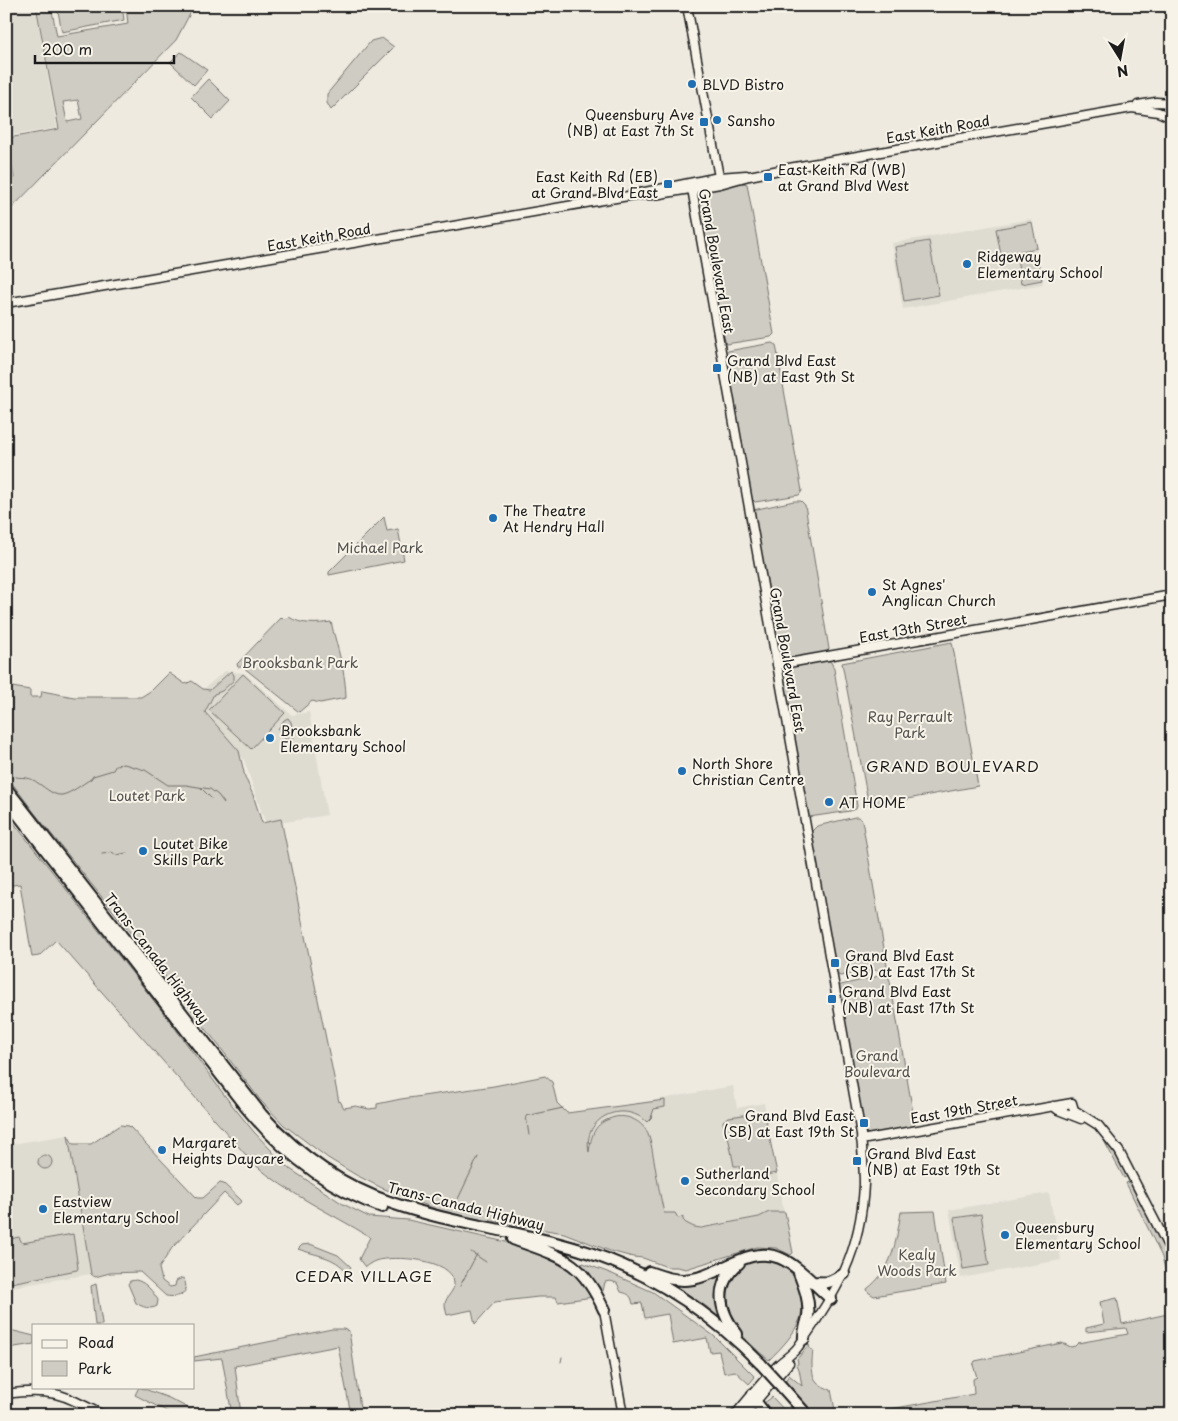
<svg xmlns="http://www.w3.org/2000/svg" width="1178" height="1421" font-family="'Playpen Sans',sans-serif">
  <style>
    .built { fill: #dedbd1 }
    .green { fill: #cfccc3; stroke: #767470; fill-rule: evenodd }
    .lines { fill: none; stroke-linecap: round; stroke-linejoin: round }
    .stream { stroke: #6f6d69; stroke-width: 1 }
    .secondary-casing { stroke: #1c1c1c; stroke-width: 11 }
    .highway-casing { stroke: #1c1c1c; stroke-width: 14 }
    .secondary { stroke: #f7f3e8; stroke-width: 8 }
    .highway { stroke: #f7f3e8; stroke-width: 10 }
    .highway-bridge-casing { stroke: #1c1c1c; stroke-width: 14; stroke-linecap: butt }
    .highway-bridge { stroke: #f7f3e8; stroke-width: 10 }
    .poi-dot { fill: #1f6fb2; stroke: #f7f3e8; stroke-width: 2 }
    .labels { text-anchor: middle; dominant-baseline: central; stroke-width: 4; stroke-linejoin: round; paint-order: stroke }
    .poi-label { font-size: 14px; fill: #1c1c1c; stroke: #f7f3e8; text-anchor: start }
    .street-label { font-size: 14px; fill: #1c1c1c; stroke: #f7f3e8 }
    .park-label { font-size: 14px; fill: #52514e; stroke: #f7f3e8 }
    .neighbourhood-label { font-size: 15px; letter-spacing: 1px; fill: #1c1c1c; stroke: #f7f3e8 }
  </style>
  <rect width="100%" height="100%" fill="#eeeae0"/>
  <filter id="ink" filterUnits="userSpaceOnUse"><feTurbulence type="fractalNoise" baseFrequency=".02" numOctaves="2"/><feDisplacementMap in="SourceGraphic" scale="10" xChannelSelector="R" yChannelSelector="G"/><feConvolveMatrix kernelMatrix="1 2 1 2 8 2 1 2 1" color-interpolation-filters="sRGB"/></filter>
  <g filter="url(#ink)">
    <path class="built" d="M6,6H35L57,128L7,136L12,177L6,178Z
      M1031,219L1043,284L903,309L892,243Z
      M225,671L244,673L292,715L309,712L327,815L268,825L264,819L244,760L198,701L206,687Z
      M733,1086L737,1108L764,1103L784,1213L634,1238L612,1234L600,1225L580,1114Z
      M68,1135L91,1274L6,1288V1145Z
      M1049,1193L1061,1260L961,1278L949,1210Z"/>
    <path class="green" d="M36,6H51L57,36L128,24L126,6H194L176,40L6,214V180L14,178L8,138L59,129ZM78,100L82,119L67,122L63,102Z
      M57,6H122L124,20L62,32Z
      M382,38L394,47L331,110L327,103V94L371,41Z
      M181,52L207,70L194,85L170,62Z
      M208,79L230,101L213,119L191,97Z
      M743,183L747,184L774,334L771,337L726,344L716,307L696,195V192L710,187Z
      M1032,222L1037,248L1001,255L996,229Z
      M929,241L939,295L904,301L895,247Z
      M1037,255L1042,280L1021,284L1017,259Z
      M772,343L776,345L802,491L799,495L755,502L752,499L746,473L724,354L728,351Z
      M794,501H801L805,505L829,649L825,653L783,659L780,657L775,637L753,510Z
      M384,517L387,531L398,529L404,560L329,575V572Z
      M282,617L284,619L289,617C301,625 318,624 331,622C337,647 346,673 346,698L320,703L312,701L299,712L243,667H238L237,664Z
      M952,642L978,786L869,806L842,663Z
      M827,660L831,662L834,669L857,806L856,809L850,811L809,817L807,815L781,670L788,667Z
      M231,671L234,675V680L222,691L214,694L205,712L239,751L245,777L253,795L262,823L281,819L339,1102L340,1101L344,1108L356,1106L369,1109L377,1108V1104L401,1099L494,1086L545,1076L552,1082L557,1103L567,1113L665,1100V1107L654,1109L651,1118L647,1122C622,1099 582,1118 589,1152C591,1138 593,1125 609,1119C622,1113 638,1118 646,1130C651,1139 652,1150 654,1160C657,1178 660,1196 664,1213H675L678,1218L683,1217V1220L686,1223L694,1227L701,1228L759,1217L769,1212H785L793,1253L791,1255L776,1248L757,1247L686,1269L677,1267H667L643,1258L633,1257L610,1251L564,1233L467,1217L436,1209L382,1188L356,1175L328,1158L284,1125L261,1101L181,996L33,811L6,775V686L30,690V697H41L42,691L74,697H141L152,690L169,673L185,684L192,681L203,689L210,690Z
      M243,674L285,713L251,749L209,710Z
      M288,718L291,722L294,738L286,740L278,729L284,720Z
      M6,813L166,1016L228,1100L254,1132L287,1167L343,1204L369,1217L408,1220L506,1242L561,1262L575,1268L593,1297L558,1302L556,1297H538L495,1302L475,1324L472,1310L447,1315C446,1311 445,1307 445,1304C446,1296 455,1291 454,1283C453,1258 392,1255 375,1261C372,1262 368,1265 365,1267L359,1259L370,1237C331,1213 288,1194 253,1163L56,940L39,956L32,957L20,884L6,886Z
      M855,817H858L862,820L887,966L880,971L876,970L840,976L836,973L831,951L810,833L817,826Z
      M883,975L888,976L890,981L915,1124L911,1127L869,1134L865,1132L862,1117L859,1111L837,986Z
      M764,1112L777,1173L741,1179L739,1166H734L728,1136H725L723,1121L729,1117Z
      M120,1125L129,1126L197,1198H203L220,1183L224,1184L242,1201L237,1205L224,1193L172,1248L159,1268L162,1281L170,1287L175,1286L176,1281L182,1278L184,1279C190,1294 180,1298 166,1296L140,1272L110,1273L95,1277L91,1274L68,1135L73,1144H91Z
      M1102,1137L1113,1148L1128,1176L1124,1178Z
      M38 1162a7 7 0 1 1 14 0a7 7 0 1 1-14 0Z
      M1131,1181L1168,1251L1172,1265V1296L1162,1257L1126,1183Z
      M935,1211L946,1284L874,1296L868,1292L867,1289C893,1269 896,1242 901,1212Z
      M981,1214L989,1265L963,1269L954,1218Z
      M73,1234L78,1268L77,1270L6,1284V1240L19,1237L22,1243Z
      M310,1244L338,1255L351,1267L347,1272C334,1256 317,1256 298,1249L302,1245Z
      M753,1260C761,1260 769,1260 776,1263C798,1270 806,1299 800,1319C794,1335 781,1348 769,1360C745,1341 707,1304 734,1274C741,1267 745,1264 753,1260Z
      M583,1263L610,1273L653,1292L714,1336L755,1377L749,1384L735,1371L724,1373L719,1351L710,1352L707,1338L673,1344L668,1314L645,1318L642,1303L633,1304C631,1296 630,1294 621,1292L617,1283L610,1281L605,1282L603,1291L581,1265Z
      M723,1271C716,1288 715,1301 721,1319L707,1307L674,1285H693Z
      M136,1280C147,1283 152,1291 158,1300L157,1306C151,1310 142,1307 136,1303L128,1284L130,1281Z
      M96,1284L102,1323V1325H95L91,1286Z
      M1117,1298L1122,1324L1172,1313V1415H857L974,1394L973,1379L977,1377L973,1365L975,1361L1062,1343L1071,1347L1075,1346L1078,1343L1128,1334L1126,1328L1086,1332V1328L1104,1324L1100,1302Z
      M6,1329L34,1336V1344L8,1348Z
      M332,1329H343L349,1331L361,1415H351L338,1346L235,1366L241,1415H232L222,1358L194,1361V1357Z
      M809,1345L810,1349L813,1350C812,1358 810,1375 817,1382C820,1386 827,1388 831,1390L836,1415H809L785,1381L789,1375L802,1386L799,1369L796,1366L798,1363L797,1359Z
      M139,1387L169,1398L201,1415H174L135,1395Z
      M772,1397L789,1415H773L763,1404Z"/>
    <g class="lines">
      <path class="stream" d="M16,777C20,778 23,777 27,778C38,779 51,797 62,795C72,793 82,784 91,779L93,776L113,770L116,765L124,764L145,770L168,785H186L210,789L218,795L224,803
        M201,788L211,798
        M112,852L116,855L127,853
        M102,854L110,853
        M529,1135L526,1116L563,1108
        M458,1199L478,1157
        M471,1252L486,1262
        M460,1286L477,1254
        M561,1362L562,1357"/>
      <g class="secondary-casing">
        <path id="secondary" d="M687,6L719,177
          M1138,105L1156,102L1172,103
          M691,183L861,1134C862,1150 864,1167 864,1184C861,1253 837,1292 798,1347C792,1355 784,1359 777,1366C763,1381 749,1398 735,1415
          M640,193L719,177L746,175
          M6,303L603,200L635,195H654L720,184L749,176L789,168L1132,108L1158,112L1172,118
          M777,665L1172,595
          M1053,1106L1058,1110L1081,1119
          M861,1140L1072,1103L1074,1110L1098,1125L1119,1151L1172,1254
          M604,1310L623,1415
          M6,1394C51,1387 64,1395 103,1415
          M744,1415L789,1363"/>
      </g>
      <g class="highway-casing">
        <path id="highway" d="M6,788L262,1115C298,1155 341,1186 392,1203C455,1225 524,1231 587,1252C655,1274 711,1313 761,1364
          M6,799L245,1106C282,1151 327,1188 382,1207
          M513,1239C562,1257 581,1259 604,1310
          M649,1272C663,1277 677,1282 693,1279C722,1274 749,1245 780,1258C797,1265 816,1286 831,1299
          M799,1273C804,1286 810,1301 808,1316C807,1324 803,1330 804,1339
          M812,1282C831,1283 828,1283 844,1274
          M737,1334C718,1310 714,1284 739,1263
          M782,1387L807,1415
          M753,1394L756,1402L766,1415"/>
      </g>
      <use href="#secondary" class="secondary"/>
      <use href="#highway" class="highway"/>
      <g class="highway-bridge-casing">
        <path id="highway-bridge" d="M761,1364L782,1387"/>
      </g>
      <use href="#highway-bridge" class="highway-bridge"/>
    </g>
  </g>
  <g class="poi-dot">
    <circle cx="692" cy="84" r="5"/>
    <circle cx="717" cy="120" r="5"/>
    <rect x="699" y="117" width="10" height="10" rx="2.5"/>
    <rect x="763" y="172" width="10" height="10" rx="2.5"/>
    <rect x="663" y="179" width="10" height="10" rx="2.5"/>
    <circle cx="967" cy="264" r="5"/>
    <rect x="712" y="363" width="10" height="10" rx="2.5"/>
    <circle cx="493" cy="518" r="5"/>
    <circle cx="872" cy="592" r="5"/>
    <circle cx="270" cy="738" r="5"/>
    <circle cx="682" cy="771" r="5"/>
    <circle cx="829" cy="802" r="5"/>
    <circle cx="143" cy="851" r="5"/>
    <rect x="830" y="958" width="10" height="10" rx="2.5"/>
    <rect x="827" y="994" width="10" height="10" rx="2.5"/>
    <rect x="859" y="1118" width="10" height="10" rx="2.5"/>
    <circle cx="162" cy="1150" r="5"/>
    <rect x="852" y="1156" width="10" height="10" rx="2.5"/>
    <circle cx="685" cy="1181" r="5"/>
    <circle cx="43" cy="1209" r="5"/>
    <circle cx="1005" cy="1235" r="5"/>
  </g>
  <g class="labels">
    <g class="poi-label">
      <text x="702" y="84">BLVD Bistro</text>
      <text x="694" y="114" text-anchor="end">Queensbury Ave<tspan x="694" dy="16">(NB) at East 7th St</tspan></text>
      <text x="727" y="120">Sansho</text>
      <text x="778" y="169">East Keith Rd (WB)<tspan x="778" dy="16">at Grand Blvd West</tspan></text>
      <text x="658" y="176" text-anchor="end">East Keith Rd (EB)<tspan x="658" dy="16">at Grand Blvd East</tspan></text>
      <text x="977" y="256">Ridgeway<tspan x="977" dy="16">Elementary School</tspan></text>
      <text x="727" y="360">Grand Blvd East<tspan x="727" dy="16">(NB) at East 9th St</tspan></text>
      <text x="503" y="510">The Theatre<tspan x="503" dy="16">At Hendry Hall</tspan></text>
      <text x="882" y="584">St Agnes'<tspan x="882" dy="16">Anglican Church</tspan></text>
      <text x="280" y="730">Brooksbank<tspan x="280" dy="16">Elementary School</tspan></text>
      <text x="692" y="763">North Shore<tspan x="692" dy="16">Christian Centre</tspan></text>
      <text x="839" y="802">AT HOME</text>
      <text x="153" y="843">Loutet Bike<tspan x="153" dy="16">Skills Park</tspan></text>
      <text x="845" y="955">Grand Blvd East<tspan x="845" dy="16">(SB) at East 17th St</tspan></text>
      <text x="842" y="991">Grand Blvd East<tspan x="842" dy="16">(NB) at East 17th St</tspan></text>
      <text x="854" y="1115" text-anchor="end">Grand Blvd East<tspan x="854" dy="16">(SB) at East 19th St</tspan></text>
      <text x="172" y="1142">Margaret<tspan x="172" dy="16">Heights Daycare</tspan></text>
      <text x="867" y="1153">Grand Blvd East<tspan x="867" dy="16">(NB) at East 19th St</tspan></text>
      <text x="695" y="1173">Sutherland<tspan x="695" dy="16">Secondary School</tspan></text>
      <text x="53" y="1201">Eastview<tspan x="53" dy="16">Elementary School</tspan></text>
      <text x="1015" y="1227">Queensbury<tspan x="1015" dy="16">Elementary School</tspan></text>
    </g>
    <g class="street-label">
      <text transform="translate(938 129) rotate(-10)">East Keith Road</text>
      <text transform="translate(319 237) rotate(-10)">East Keith Road</text>
      <text transform="translate(717 261) rotate(80)">Grand Boulevard East</text>
      <text transform="translate(913 628) rotate(-10)">East 13th Street</text>
      <text transform="translate(788 660) rotate(80)">Grand Boulevard East</text>
      <text transform="translate(157 958) rotate(52)">Trans-Canada Highway</text>
      <text transform="translate(964 1109) rotate(-10)">East 19th Street</text>
      <text transform="translate(466 1206) rotate(14)">Trans-Canada Highway</text>
    </g>
    <g class="park-label">
      <text x="380" y="547">Michael Park</text>
      <text x="300" y="662">Brooksbank Park</text>
      <text x="910" y="716">Ray Perrault<tspan x="910" dy="16">Park</tspan></text>
      <text x="147" y="795">Loutet Park</text>
      <text x="877" y="1055">Grand<tspan x="877" dy="16">Boulevard</tspan></text>
      <text x="917" y="1254">Kealy<tspan x="917" dy="16">Woods Park</tspan></text>
    </g>
    <g class="neighbourhood-label">
      <text x="953" y="765">GRAND BOULEVARD</text>
      <text x="364" y="1275">CEDAR VILLAGE</text>
    </g>
  </g>
  <rect width="1178" height="1421" fill="none" stroke="#f7f3e8" stroke-width="25"/>
  <rect x="12" y="12" width="1153" height="1396" fill="none" stroke="#1c1c1c" stroke-width="2" filter="url(#ink)"/>
  <rect x="32" y="1324" width="162" height="65" fill="#f7f3e8" stroke="#9f9d96"/>
  <rect x="42" y="1340" width="25" height="8" fill="#f7f3e8" stroke="#9f9d96"/>
  <text x="78" y="1348" font-size="15" fill="#1c1c1c">Road</text>
  <rect x="42" y="1361" width="25" height="15" fill="#cfccc3" stroke="#9f9d96"/>
  <text x="78" y="1374" font-size="15" fill="#1c1c1c">Park</text>
  <g transform="translate(1120 58) rotate(169)" stroke="#f7f3e8" stroke-width="4" paint-order="stroke">
  <path d="M0-4L9 19L0 12L-9 19Z" fill="#1c1c1c"/>
  <text y="-8" font-size="14" font-weight="bold" text-anchor="middle" fill="#1c1c1c">N</text>
  </g>
  <path d="M35 55v8h139v-8" fill="none" stroke="#1c1c1c" stroke-width="2.5"/>
  <text x="42" y="55" font-size="15" fill="#1c1c1c" stroke="#f7f3e8" stroke-width="4" paint-order="stroke">200 m</text>
</svg>
